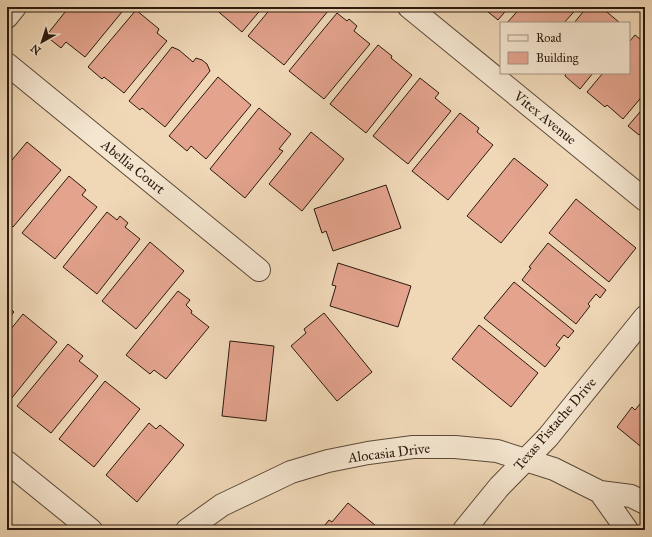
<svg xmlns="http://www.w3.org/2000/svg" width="652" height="537" font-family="'IM FELL Great Primer',serif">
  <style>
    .building { fill: #e3a38d; stroke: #2b190f }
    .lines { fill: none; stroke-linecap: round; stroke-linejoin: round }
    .minor-casing { stroke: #5c4939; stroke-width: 24 }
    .minor { stroke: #f5e6d0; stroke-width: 22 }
    .labels { text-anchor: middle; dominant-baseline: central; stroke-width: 3.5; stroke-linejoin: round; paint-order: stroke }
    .street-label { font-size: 14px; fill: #2b190f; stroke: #f5e6d0 }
  </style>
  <rect width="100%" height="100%" fill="#f0d8b7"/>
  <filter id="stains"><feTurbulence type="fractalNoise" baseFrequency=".005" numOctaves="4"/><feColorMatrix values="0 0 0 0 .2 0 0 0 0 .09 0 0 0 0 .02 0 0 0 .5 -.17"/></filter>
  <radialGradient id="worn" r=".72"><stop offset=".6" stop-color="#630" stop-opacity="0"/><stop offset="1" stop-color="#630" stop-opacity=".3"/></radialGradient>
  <path class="building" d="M69,7H126L85,57L66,42L61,48L46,36Z
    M213,7H263L242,32Z
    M272,7H324L328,11L284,65L248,36Z
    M482,7H509L498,20Z
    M521,7H578L564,23H507Z
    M587,7H601L620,23H574Z
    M136,10L159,29L157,33L167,41L124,93L104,77L102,79L88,67Z
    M337,13L347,21L349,19L357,26L354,31L370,44L324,99L289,71Z
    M635,35L645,43V93L623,119L607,105L605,107L587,92L603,73H629V42Z
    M378,45L392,56L391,58L412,75L366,133L330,104Z
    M172,47L179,50L193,62L196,58L202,60L207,64L210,71L165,127L142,108L140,110L129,101Z
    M566,73H593L580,89L565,76Z
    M218,77L251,105L206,159L191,146L187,151L169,136Z
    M420,78L439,93L435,98L451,111L408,164L373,136Z
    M645,106V133L643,131L639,135L628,126Z
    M259,108L291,134L279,149L283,151L245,198L210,169Z
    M460,113L479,128L477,132L493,145L448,200L412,171Z
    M311,132L344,159L302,211L269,184Z
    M27,142L61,170L13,227L7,222V166Z
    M514,158L548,185L501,243L467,216Z
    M69,176L86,190L82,195L97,207L55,259L22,233Z
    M386,185L401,228L333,251L326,231L322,233L314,209Z
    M576,199L636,248L609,282L549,233Z
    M107,212L117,220L120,216L128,223L125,227L140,239L97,294L63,267Z
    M150,242L184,271L136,329L102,301Z
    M548,243L606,290L600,298L596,294L588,304L590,306L576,324L522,280L531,268L529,267Z
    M338,263L411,286L398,327L330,306L336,286L332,285Z
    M514,282L574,331L568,338L564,335L556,345L560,348L545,367L484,318Z
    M178,291L190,300L186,305L192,311L191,313L209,327L166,379L154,370L150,374L126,355Z
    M7,306L14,312L7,320Z
    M324,313L372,372L337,401L291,346L306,333L304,329Z
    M23,314L57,342L11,399L7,396V334Z
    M479,325L538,373L511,407L452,359Z
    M230,341L274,346L266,421L222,416Z
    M68,344L83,356L79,361L98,376L51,433L17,406Z
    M105,381L140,409L94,467L59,439Z
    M645,398V450L617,427L632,407L635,410Z
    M149,423L156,429L160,425L184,445L137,502L106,475Z
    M348,503L381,530H321L329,520L332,522Z
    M7,522L17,530H7Z"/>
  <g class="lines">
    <g class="minor-casing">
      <path id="minor" d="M409,7L645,200
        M7,17L15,7
        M7,64L259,270
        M7,462L91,530
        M600,492L627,530
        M187,530L222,505L291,472L328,461L368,453L413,447H455L497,451L554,469L600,492L631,496L645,503
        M464,530L499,487L548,437L645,317"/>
    </g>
    <use href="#minor" class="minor"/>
  </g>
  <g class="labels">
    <g class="street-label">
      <text transform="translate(545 118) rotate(39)">Vitex Avenue</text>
      <text transform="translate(133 167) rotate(39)">Abellia Court</text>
      <text transform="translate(555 424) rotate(-49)">Texas Pistache Drive</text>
      <text transform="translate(389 453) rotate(-7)">Alocasia Drive</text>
    </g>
  </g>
  <rect width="652" height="537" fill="none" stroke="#f0d8b7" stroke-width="24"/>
  <rect x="8" y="8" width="636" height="521" fill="none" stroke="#2b190f" stroke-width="2"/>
  <rect x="12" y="12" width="628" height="513" fill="none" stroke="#2b190f"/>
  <rect x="500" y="22" width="130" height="52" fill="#f5e6d0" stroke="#a49483"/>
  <rect x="508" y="35" width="20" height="6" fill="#f5e6d0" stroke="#a49483"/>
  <text x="536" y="42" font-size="12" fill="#2b190f">Road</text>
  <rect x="508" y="52" width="20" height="12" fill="#e3a38d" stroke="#a49483"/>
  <text x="536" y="62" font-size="12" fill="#2b190f">Building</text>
  <g transform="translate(42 42) rotate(219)" stroke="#f5e6d0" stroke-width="3" paint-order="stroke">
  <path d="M0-3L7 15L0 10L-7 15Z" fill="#2b190f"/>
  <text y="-6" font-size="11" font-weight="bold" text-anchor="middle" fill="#2b190f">N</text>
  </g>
  <rect width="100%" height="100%" filter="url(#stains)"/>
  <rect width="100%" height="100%" fill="url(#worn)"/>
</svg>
